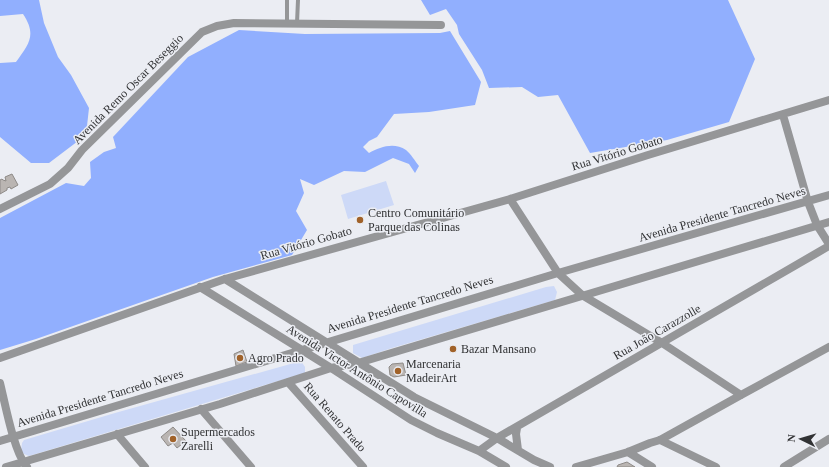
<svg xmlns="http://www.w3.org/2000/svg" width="829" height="467" font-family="Georgia,serif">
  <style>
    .green { fill: #cdd9f7 }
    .forest { fill: #91affe }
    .building { fill: #bab5b2; stroke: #8e8a87 }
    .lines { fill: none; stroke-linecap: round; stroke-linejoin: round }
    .lane { stroke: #959698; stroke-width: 4 }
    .street { stroke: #959698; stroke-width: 8 }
    .poi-dot { fill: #a16229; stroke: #ebedf3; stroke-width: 1.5 }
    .labels { text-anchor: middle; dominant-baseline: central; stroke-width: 3; stroke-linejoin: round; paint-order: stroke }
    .street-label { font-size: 12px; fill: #313234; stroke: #ebedf3 }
    .poi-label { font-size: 12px; fill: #313234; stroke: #ebedf3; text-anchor: start }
  </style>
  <rect width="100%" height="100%" fill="#ebedf3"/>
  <path class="green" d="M386,181L394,205L348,219L341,195Z
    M554,286L557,292L555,300L392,348L362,358L353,353V345L546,287Z
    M301,361L305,367V373L29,456L24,454L21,451L22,443L24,440L115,413Z"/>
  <path class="forest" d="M0,0H39L44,23L58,57L71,75L89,108L86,135L49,163H31L0,137V63L16,62C29,44 37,35 23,14L0,16Z
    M421,0H728L755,59L729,122L667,140L590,153L558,95L538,97L522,87L489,88L482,70L459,34L457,25L446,9L430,15Z
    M239,30L305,34L440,33L450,31L481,82L475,105L429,112L394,114L377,137L369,141L363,147L369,153C380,147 394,142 406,150C411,154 415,161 419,166L415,173L409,164L393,158L365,172L344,171L314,185L300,179L304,193L296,211L307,230L292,255L213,277L36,339L0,350V218L66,183L84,186L91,178L90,162L104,152L116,148L113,137L188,57Z"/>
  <path class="building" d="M12,174L18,185L11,189L10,187L7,188V190L0,194V180L2,179L3,180L6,181L5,177Z
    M243,350L247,362L236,366L234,354Z
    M403,363L406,375L394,377L390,375L389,367L392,364Z
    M173,427L186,441L177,448L173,443L168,446L161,437Z
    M627,462L635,467H617L618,465Z"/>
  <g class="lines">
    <path class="lane" d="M287,23V0
      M297,23L298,0"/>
    <path class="street" d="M783,115L808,202L817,225L829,244
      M510,199L558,273L582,295L662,343L741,395
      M0,209L50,184L68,168L82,150L202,32L217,26L234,23L441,25
      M225,279L414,397L497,438L534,460L550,467
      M200,287L331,368L411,420L437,433L479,451L506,467
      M0,358L225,279L510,199L648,155L829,100
      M288,382L363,467
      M0,383C5,403 14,453 27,467
      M201,409L251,467
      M517,428L516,434L518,450
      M117,434L145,467
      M660,440L716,467
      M0,441L558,273L829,195
      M479,451L497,438L829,246
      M628,452L652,467
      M6,467L220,404L331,368L358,363L829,222
      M576,467L628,452L650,443L660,440L741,395L829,347
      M784,467L829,439"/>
  </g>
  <g class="poi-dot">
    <circle cx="360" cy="220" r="4"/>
    <circle cx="453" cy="349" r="4"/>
    <circle cx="240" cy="358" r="4"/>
    <circle cx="398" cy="371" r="4"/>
    <circle cx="173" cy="439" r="4"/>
  </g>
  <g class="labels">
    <g class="street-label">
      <text transform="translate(128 89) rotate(-45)">Avenida Remo Oscar Beseggio</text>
      <text transform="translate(617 153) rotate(-17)">Rua Vitório Gobato</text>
      <text transform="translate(722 214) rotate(-16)">Avenida Presidente Tancredo Neves</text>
      <text transform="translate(306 243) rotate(-16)">Rua Vitório Gobato</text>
      <text transform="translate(410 304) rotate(-17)">Avenida Presidente Tancredo Neves</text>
      <text transform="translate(657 332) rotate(-30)">Rua João Carazzolle</text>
      <text transform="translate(357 371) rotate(32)">Avenida Victor Antônio Capovilla</text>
      <text transform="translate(100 398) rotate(-17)">Avenida Presidente Tancredo Neves</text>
      <text transform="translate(335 417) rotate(49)">Rua Renato Prado</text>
    </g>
    <g class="poi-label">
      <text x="368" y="213">Centro Comunitário<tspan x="368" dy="14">Parque das Colinas</tspan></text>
      <text x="461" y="349">Bazar Mansano</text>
      <text x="248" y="358">Agro Prado</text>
      <text x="406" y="364">Marcenaria<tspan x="406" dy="14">MadeirArt</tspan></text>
      <text x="181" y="432">Supermercados<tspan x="181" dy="14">Zarelli</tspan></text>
    </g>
  </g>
  <g transform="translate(801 439) rotate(275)" stroke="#ebedf3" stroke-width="3" paint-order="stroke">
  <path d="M0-3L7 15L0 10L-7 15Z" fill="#313234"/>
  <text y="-6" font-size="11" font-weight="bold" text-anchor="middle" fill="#313234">N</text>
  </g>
</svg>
